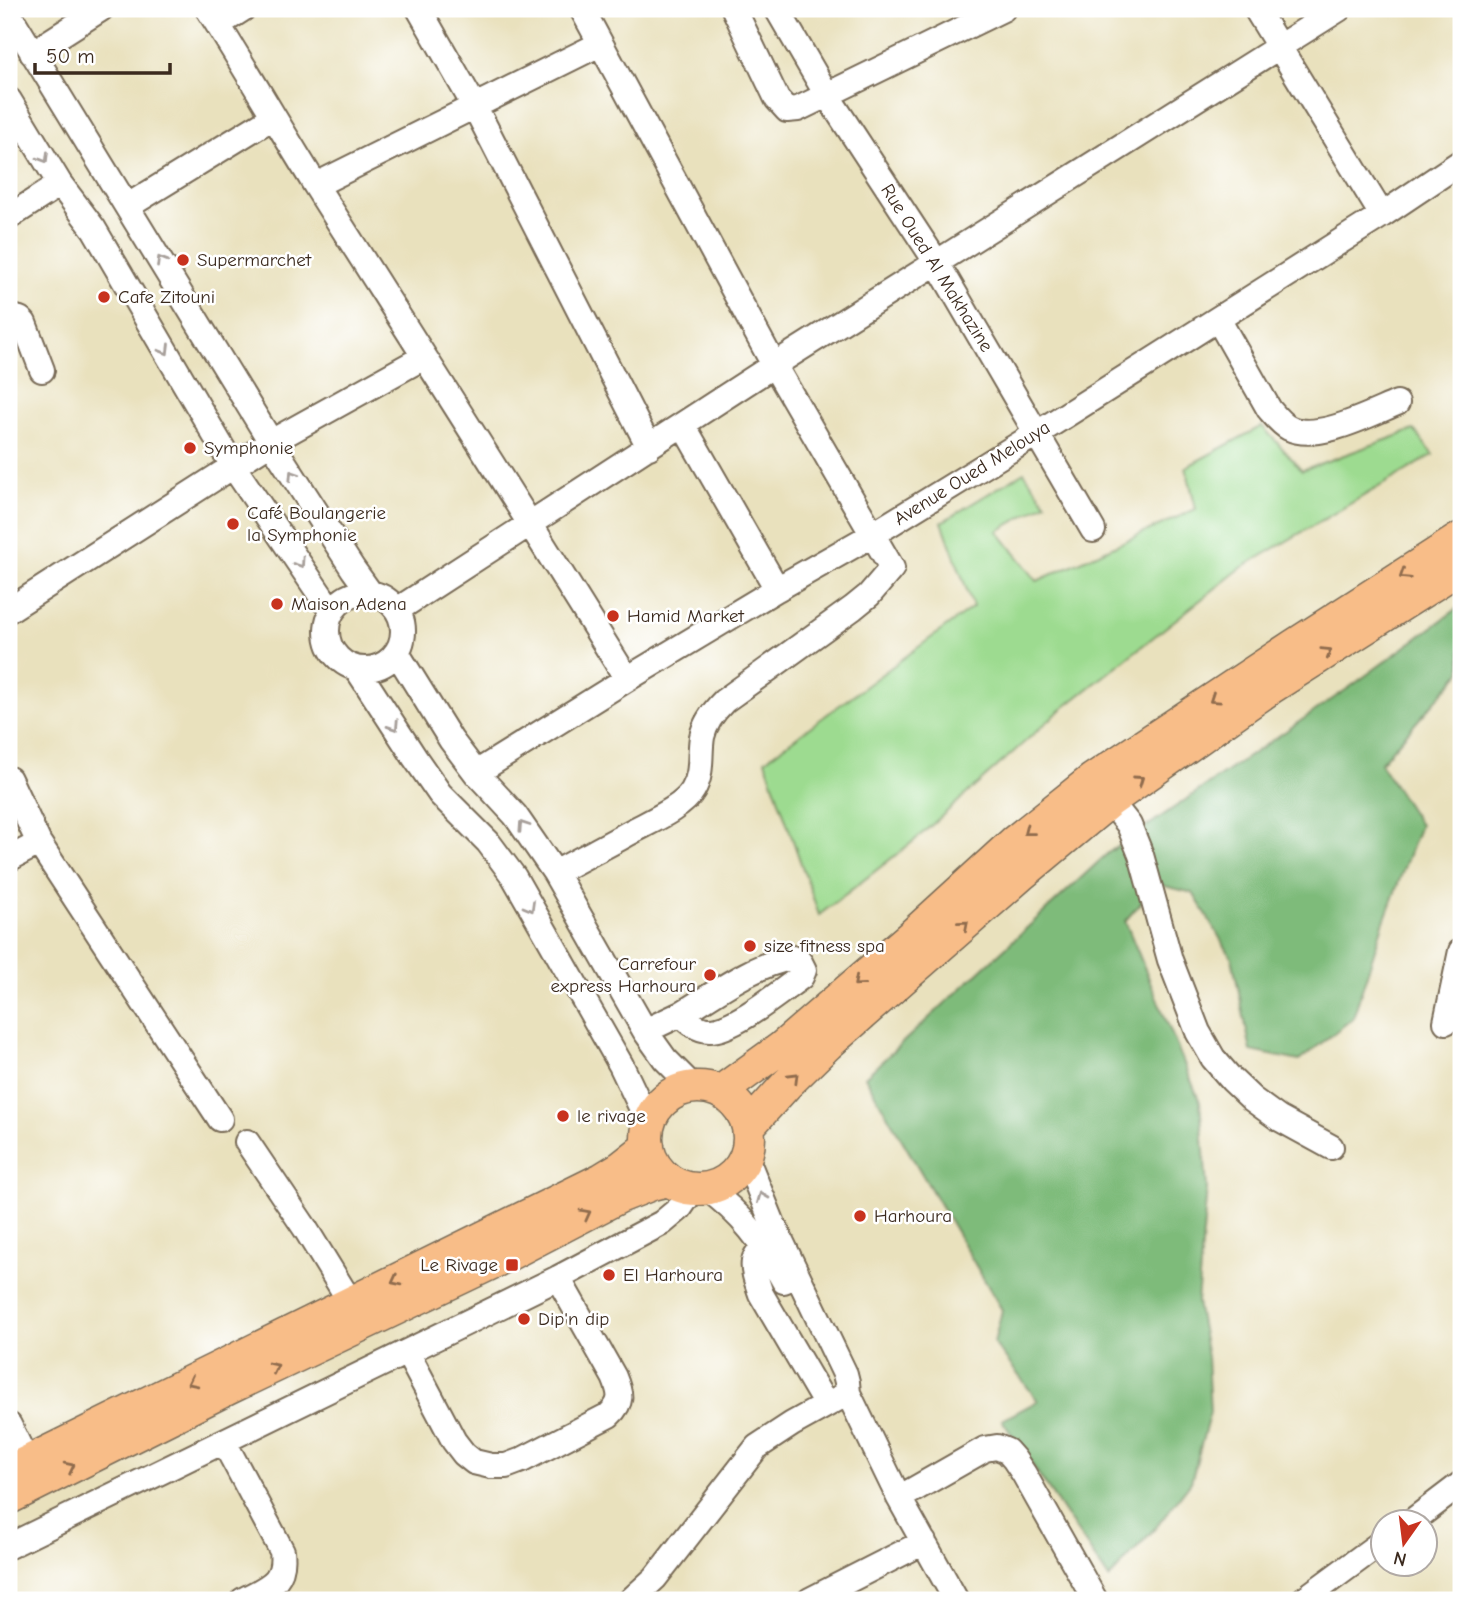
<svg xmlns="http://www.w3.org/2000/svg" width="1470" height="1609" font-family="'Comic Neue',sans-serif">
  <style>
    .green { fill: #9ddb90; stroke: #6c8257; stroke-width: 2 }
    .forest { fill: #7ebb7a; stroke: #5c724c; stroke-width: 2 }
    .lines { fill: none; stroke-linecap: round; stroke-linejoin: round }
    .minor-casing { stroke: #786a56; stroke-width: 28 }
    .major-casing { stroke: #786a56; stroke-width: 35 }
    .minor { stroke: #fff; stroke-width: 24 }
    .major { stroke: #f8bd88; stroke-width: 32 }
    .oneway { stroke: #a79f9a }
    .oneway2 { stroke: #906c4e }
    .poi-dot { fill: #c8321e; stroke: #fff; stroke-width: 2.5 }
    .labels { text-anchor: middle; dominant-baseline: central; stroke-width: 5; stroke-linejoin: round; paint-order: stroke }
    .poi-label { font-size: 19px; fill: #3b2a1e; stroke: #fff; text-anchor: start }
    .street-label { font-size: 19px; fill: #3b2a1e; stroke: #fff }
  </style>
  <rect width="100%" height="100%" fill="#fff"/>
  <filter id="ink" filterUnits="userSpaceOnUse"><feTurbulence type="fractalNoise" baseFrequency=".0143" numOctaves="2"/><feDisplacementMap in="SourceGraphic" scale="14" xChannelSelector="R" yChannelSelector="G"/><feConvolveMatrix kernelMatrix="1 2 1 2 8 2 1 2 1" color-interpolation-filters="sRGB"/></filter>
  <filter id="wash" filterUnits="userSpaceOnUse"><feTurbulence type="fractalNoise" baseFrequency=".00686" numOctaves="4" result="noise"/><feDisplacementMap in="SourceGraphic" scale="28" xChannelSelector="R" yChannelSelector="G"/><feGaussianBlur stdDeviation="1.57" result="paint"/><feColorMatrix in="noise" values="0 0 0 0 0 0 0 0 0 0 0 0 0 0 0 0 0 1.4 0 .05"/><feComposite in="paint" operator="in"/></filter>
  <g filter="url(#wash)">
    <rect width="100%" height="100%" fill="#e9e1bd"/>
    <path class="green" d="M1262,426L1302,470L1414,430L1433,455L1241,568L1056,714L915,840L819,915L765,760L973,607L942,522L1024,472L1046,503L998,531L1037,581L1196,509L1186,467Z"/>
    <path class="forest" d="M1461,606V672L1380,763L1420,825L1383,924L1353,1018L1299,1061L1251,1051L1232,958L1193,893L1157,884L1125,921L1200,1102L1207,1188L1197,1302L1207,1357L1210,1412L1191,1482L1157,1526L1109,1579L1002,1420L1038,1401L994,1343L1002,1310L865,1077L1108,853L1350,687Z"/>
  </g>
  <g filter="url(#ink)">
    <g class="lines">
      <g class="minor-casing">
        <path id="minor" d="M208,9C245,67 279,127 316,186C420,350 525,514 627,679
          M419,9L475,107L649,447
          M734,9L777,99L787,110L798,109L1003,9
          M777,9L827,95L937,263L1093,530
          M1256,9L1382,215
          M9,14L271,442L353,569L371,594
          M218,25L243,9
          M32,53L101,9
          M9,100L60,184L94,229L233,466L332,612
          M316,185L600,44
          M128,206L273,117
          M9,217L60,184
          M9,316L20,319L24,323L42,370
          M1218,319L1269,409C1275,416 1281,424 1289,428C1317,442 1370,414 1397,403
          M683,425L777,589
          M327 631a38 38 0 1 1 76 0a38 38 0 1 1-76 0Z
          M9,610L271,442L424,357
          M397,610L774,365L1339,9
          M397,653L451,740L476,773L515,815L555,873L645,1031L665,1059L693,1087
          M357,669L415,758L440,794L488,842L514,877L621,1065L641,1107L648,1128
          M476,773L627,679L777,589L872,535L1036,434L1382,215L1461,162
          M9,779L39,843L9,859
          M1110,801L1129,825L1141,855L1170,960L1198,1032L1213,1058L1232,1080L1252,1099L1278,1118L1331,1147
          M39,843L220,1119
          M555,873C580,859 606,846 631,832C649,822 683,808 693,790C703,773 699,755 702,737C705,722 714,711 724,701L853,608L869,595L892,568L774,365L582,9
          M1446,1022L1461,951
          M645,1031L681,1014C689,1022 698,1030 709,1030C733,1031 780,992 801,977L804,970L800,962L792,958C752,965 716,993 681,1014
          M247,1142L305,1228L351,1303
          M746,1157L773,1224L845,1374L847,1382L848,1393L899,1498L956,1600
          M706,1188C742,1214 763,1242 784,1281
          M776,1239C747,1256 751,1265 761,1294L826,1405
          M407,1352L454,1441L464,1454L474,1462L491,1466H506L522,1460L609,1415C623,1402 621,1394 614,1377L558,1278
          M9,1425L27,1462
          M224,1442L282,1551C286,1583 267,1587 243,1600
          M899,1498L985,1449L997,1447L1007,1451L1014,1459L1024,1474L1095,1600
          M1411,1522L1461,1484
          M9,1546L558,1278L662,1223L680,1208L693,1189
          M631,1600L655,1578L757,1447L792,1424L848,1393
          M810,1600L924,1542
          M1303,1600L1382,1542"/>
      </g>
      <g class="major-casing">
        <path id="major" d="M647 1138a51 51 0 1 1 102 0a51 51 0 1 1-102 0Z
          M720,1092L781,1048L911,936L1014,842L1093,779L1293,646L1461,538
          M748,1127L787,1084L828,1044L1021,875L1110,801L1272,687L1461,567
          M9,1471L602,1179L620,1168L648,1146
          M9,1498L227,1389L496,1261L619,1197L652,1184L669,1180"/>
      </g>
      <use href="#minor" class="minor"/>
      <use href="#major" class="major"/>
    </g>
    <defs><path id="oneway-chevron" d="M-2-3.5L2.5 0L-2 3.5" fill="none" stroke-width="1.6" stroke-linecap="round" stroke-linejoin="round" transform="scale(1.75)"/></defs>
    <g class="oneway">
      <use href="#oneway-chevron" transform="translate(44 158) rotate(59)"/>
      <use href="#oneway-chevron" transform="translate(161 261) rotate(-121)"/>
      <use href="#oneway-chevron" transform="translate(165 350) rotate(59)"/>
      <use href="#oneway-chevron" transform="translate(293 475) rotate(-123)"/>
      <use href="#oneway-chevron" transform="translate(300 563) rotate(56)"/>
      <use href="#oneway-chevron" transform="translate(394 726) rotate(57)"/>
      <use href="#oneway-chevron" transform="translate(523 826) rotate(-124)"/>
      <use href="#oneway-chevron" transform="translate(530 907) rotate(60)"/>
      <use href="#oneway-chevron" transform="translate(762 1197) rotate(-112)"/>
    </g>
    <g class="oneway2">
      <use href="#oneway-chevron" transform="translate(1404 575) rotate(147)"/>
      <use href="#oneway-chevron" transform="translate(1327 652) rotate(-32)"/>
      <use href="#oneway-chevron" transform="translate(1214 699) rotate(146)"/>
      <use href="#oneway-chevron" transform="translate(1139 780) rotate(-35)"/>
      <use href="#oneway-chevron" transform="translate(1028 831) rotate(142)"/>
      <use href="#oneway-chevron" transform="translate(964 925) rotate(-41)"/>
      <use href="#oneway-chevron" transform="translate(858 982) rotate(139)"/>
      <use href="#oneway-chevron" transform="translate(794 1077) rotate(-45)"/>
      <use href="#oneway-chevron" transform="translate(586 1214) rotate(-28)"/>
      <use href="#oneway-chevron" transform="translate(396 1281) rotate(153)"/>
      <use href="#oneway-chevron" transform="translate(274 1367) rotate(-26)"/>
      <use href="#oneway-chevron" transform="translate(192 1382) rotate(154)"/>
      <use href="#oneway-chevron" transform="translate(70 1467) rotate(-27)"/>
    </g>
  </g>
  <g class="poi-dot">
    <circle cx="183" cy="260" r="7"/>
    <circle cx="104" cy="297" r="7"/>
    <circle cx="190" cy="448" r="7"/>
    <circle cx="233" cy="524" r="7"/>
    <circle cx="277" cy="604" r="7"/>
    <circle cx="613" cy="616" r="7"/>
    <circle cx="750" cy="946" r="7"/>
    <circle cx="710" cy="975" r="7"/>
    <circle cx="563" cy="1116" r="7"/>
    <circle cx="860" cy="1216" r="7"/>
    <rect x="505" y="1258" width="14" height="14" rx="3.5"/>
    <circle cx="609" cy="1275" r="7"/>
    <circle cx="524" cy="1319" r="7"/>
  </g>
  <g class="labels">
    <g class="poi-label">
      <text x="197" y="260">Supermarchet</text>
      <text x="118" y="297">Cafe Zitouni</text>
      <text x="204" y="448">Symphonie</text>
      <text x="247" y="513">Café Boulangerie<tspan x="247" dy="22">la Symphonie</tspan></text>
      <text x="291" y="604">Maison Adena</text>
      <text x="627" y="616">Hamid Market</text>
      <text x="764" y="946">size fitness spa</text>
      <text x="696" y="964" text-anchor="end">Carrefour<tspan x="696" dy="22">express Harhoura</tspan></text>
      <text x="577" y="1116">le rivage</text>
      <text x="874" y="1216">Harhoura</text>
      <text x="498" y="1265" text-anchor="end">Le Rivage</text>
      <text x="623" y="1275">El Harhoura</text>
      <text x="538" y="1319">Dip'n dip</text>
    </g>
    <g class="street-label">
      <text transform="translate(937 268) rotate(58)">Rue Oued Al Makhazine</text>
      <text transform="translate(972 473) rotate(-32)">Avenue Oued Melouya</text>
    </g>
  </g>
  <rect width="1470" height="1609" fill="none" stroke="#fff" stroke-width="35"/>
  <g transform="translate(1404 1543) rotate(194)"><circle r="33" fill="#ffffff" stroke="#b1aaa5" stroke-width="2"/>
  <path d="M0-5L12 26L0 18L-12 26Z" fill="#c8321e"/>
  <text y="-10" font-size="19" font-weight="bold" text-anchor="middle" fill="#3b2a1e">N</text>
  </g>
  <path d="M35 63v10h135v-10" fill="none" stroke="#3b2a1e" stroke-width="3.5"/>
  <text x="46" y="63" font-size="21" fill="#3b2a1e" stroke="#ffffff" stroke-width="5" paint-order="stroke">50 m</text>
</svg>
